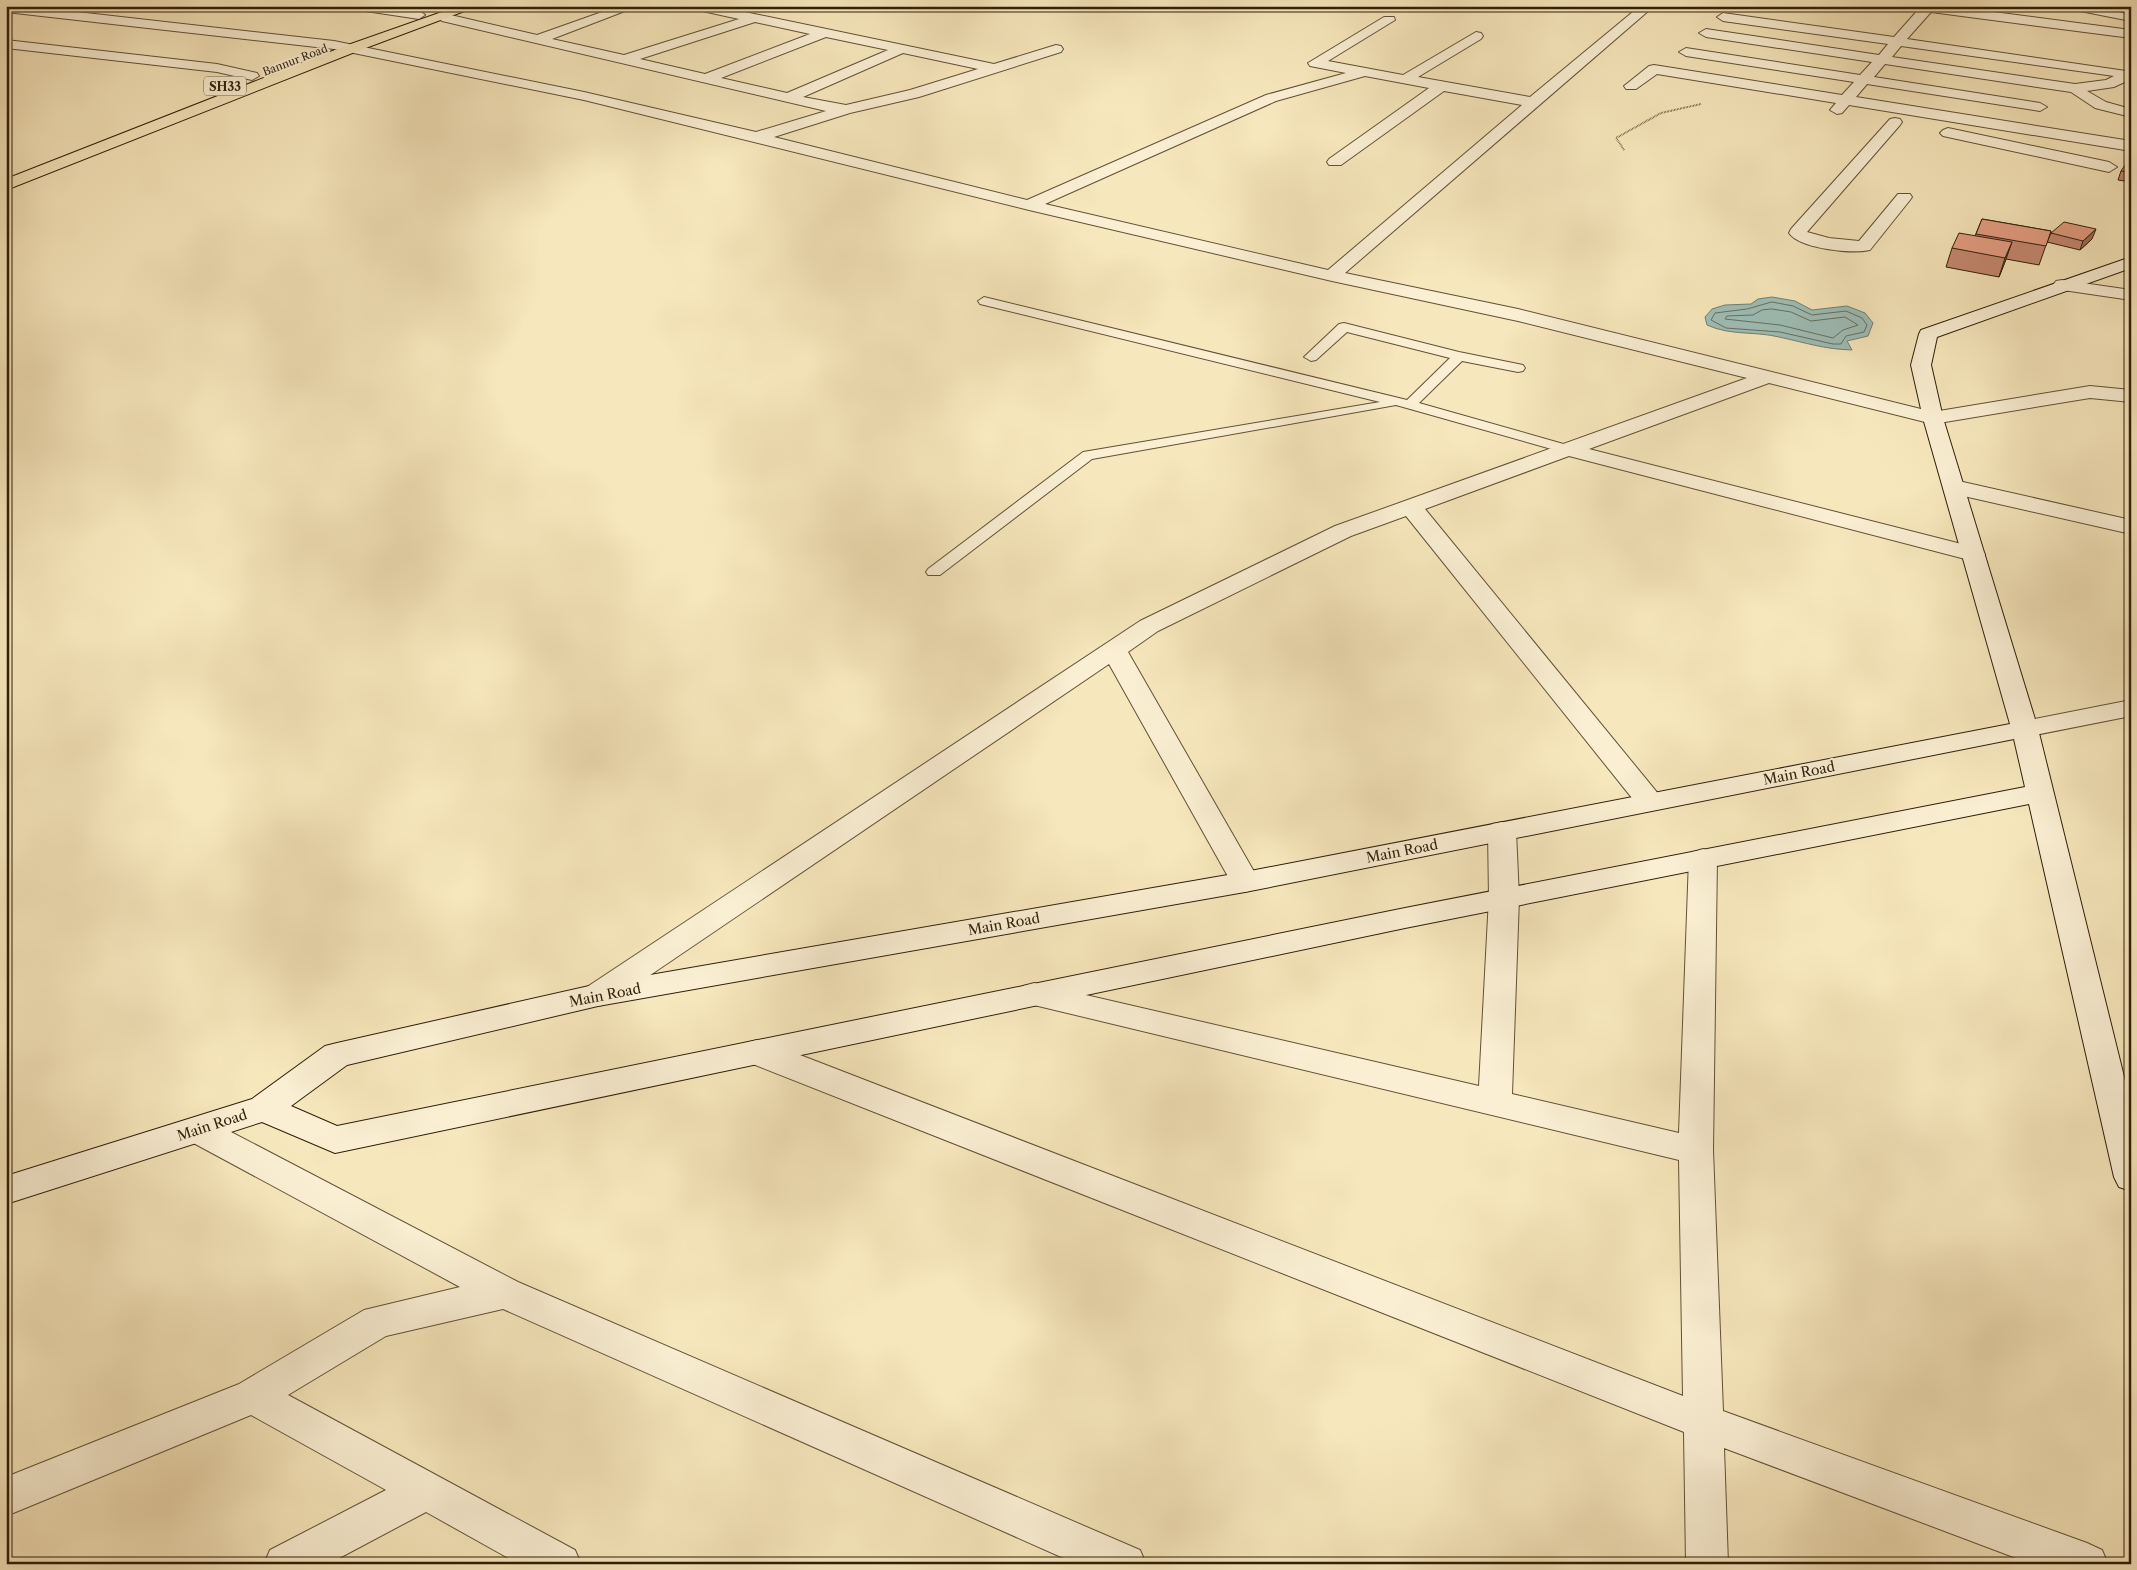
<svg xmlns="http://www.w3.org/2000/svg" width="2137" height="1570" font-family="'Libre Caslon Text',serif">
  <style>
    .water { fill: #9ebeb7; stroke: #727e72 }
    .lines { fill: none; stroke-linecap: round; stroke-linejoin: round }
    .shore { stroke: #666e60; stroke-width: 1 }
    .lane-casing { stroke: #615136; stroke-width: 2 }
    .street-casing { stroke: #615136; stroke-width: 2 }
    .secondary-casing { stroke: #2f1f0a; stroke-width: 2 }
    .primary-casing { stroke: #2f1f0a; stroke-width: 2 }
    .path { stroke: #2f1f0a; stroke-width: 2; stroke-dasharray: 0.5 1; stroke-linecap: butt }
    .lane { fill: #faefd3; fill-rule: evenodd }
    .street { fill: #faefd3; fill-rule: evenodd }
    .secondary { fill: #faefd3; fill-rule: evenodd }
    .primary { fill: #f7e7bc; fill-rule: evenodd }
    .wall { fill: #c58972; stroke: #2f1f0a }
    .shaded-wall { fill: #a06f5c; stroke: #2f1f0a }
    .building { fill: #e59f84; stroke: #2f1f0a }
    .labels { text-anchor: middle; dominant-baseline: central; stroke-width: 4; stroke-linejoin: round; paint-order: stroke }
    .far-street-label { font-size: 11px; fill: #2f1f0a; stroke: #faefd3 }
    .shield { fill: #faefd3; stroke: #6c5d46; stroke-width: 1 }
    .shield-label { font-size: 12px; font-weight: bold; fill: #2f1f0a }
    .street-label { font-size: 14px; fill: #2f1f0a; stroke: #faefd3 }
  </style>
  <rect width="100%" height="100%" fill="#f7e7bc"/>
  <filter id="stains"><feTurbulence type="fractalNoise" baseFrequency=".004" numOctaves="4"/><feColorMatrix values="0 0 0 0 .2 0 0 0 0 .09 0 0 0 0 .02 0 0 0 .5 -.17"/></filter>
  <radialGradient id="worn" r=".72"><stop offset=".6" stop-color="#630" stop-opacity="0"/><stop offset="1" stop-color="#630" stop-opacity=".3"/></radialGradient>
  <path class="water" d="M1772,297L1795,301L1812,310L1847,306L1865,313L1873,323L1868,336L1847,341L1852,350C1823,349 1807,343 1779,337C1755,331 1731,336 1707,325L1705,317L1712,309L1725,305L1751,304L1758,299Z"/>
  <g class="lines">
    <path class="shore" d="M1772,302L1793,306L1812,315L1846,311L1862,318L1867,325L1864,332L1846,336L1841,344H1833L1780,332L1726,328L1711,320L1715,313L1747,309Z
      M1772,309L1791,312L1811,321L1845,317L1858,325L1843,330L1833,338L1780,325L1725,319L1727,316L1753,315L1762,310Z"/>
    <g class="lane-casing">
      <path id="lane" d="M984,297L1407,400L1450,358L1347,332L1316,360L1311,361L1304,357L1339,324L1344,323L1459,352L1523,365L1525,368L1523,371L1518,372L1462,361L1419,403L1574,447L1576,450L1569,454L1396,405L1092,459L940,575H928L926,572L928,569L1083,452L1380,402L980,304L978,301Z"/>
    </g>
    <g class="street-casing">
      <path id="street" d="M6,6H24L334,41L584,92L756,132L826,111L442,21L436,17L442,13L537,35L619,6H638L552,39L624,55L739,19L693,9L691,6H716L994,64L1056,45L1061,46L1063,49L1061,52L919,97L850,113L774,137L1027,200L1266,95L1346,73L1310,66L1308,63L1384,17H1394L1395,20L1328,61L1403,75L1476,32L1481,33L1483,36L1481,39L1418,77L1530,97L1640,6H1654L1345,273L1518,309L1933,412L2090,386L2131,390V402L2090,398L1933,424L1769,383L1589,449L1981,549L1985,554L1981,559L1973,561L1569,456L1425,509L1660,796L1664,802L1660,808L1650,811L1640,808L1406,516L1351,536L1158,631L1128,652L1260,882L1255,889L1245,892L1235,889L1109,664L609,1003L598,1006L587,1003L582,995L587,987L1140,621L1335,526L1747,378L1518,321L1332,281L1029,210L584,100L334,49L6,12ZM755,22L810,34L705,74L640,59ZM826,37L888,50L787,93L721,78ZM903,53L978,69L910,90L846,105L803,97ZM1365,76L1429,88L1329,159L1327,162L1329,165H1341L1444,91L1522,105L1328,270L1045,204L1276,101Z
        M353,6C368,6 415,4 425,15L419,19L359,10Z
        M1910,6H1947L2131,30V38L1931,12L1907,39L2126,71L2131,70V79L2114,87L2087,91L2106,102L2131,109V117L2095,108L2071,92L1885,64L1874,77L2040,103L2047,107L2040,111L1867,84L1856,97L2131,141V151L1849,105L1842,113L1837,114L1830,110L1836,103L1657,74L1636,89H1626L1624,86L1649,66L1654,65L1842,95L1854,82L1686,56L1679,52L1686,48L1860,75L1872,62L1706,37L1699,33L1706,29L1879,55L1888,44L1723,21L1717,17L1723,13L1894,37L1918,10ZM1901,46L2114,76L2106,80L2075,84L1892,57Z
        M2069,6H2093L2127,14L2131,15V21L2075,10Z
        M6,40L217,64L257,73L259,76L252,80L217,72L6,48Z
        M1895,118L1900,119L1902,122L1900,125L1807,232L1829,238L1859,241L1898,194H1910L1912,197L1910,200L1870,250C1852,254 1800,249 1789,233L1791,229L1890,119Z
        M1948,128L2109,162L2117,167L2109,172L1943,136L1940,133L1943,130Z
        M2062,280L2131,290V300L2056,289L2053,285L2056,281Z
        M1954,480L2131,520V534L1946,492L1943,487L1946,482Z
        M2131,700V716L2025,737L2016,735L2012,729L2016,723L2025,721Z
        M1502,822L1512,824L1516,831L1519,898L1512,1094L1679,1133L1689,859L1693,852L1703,849L1713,852L1717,859L1713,1150L1723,1411L2087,1543L2102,1550L2108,1564H2032L1724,1448L1728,1564H1686L1684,1432L745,1061L741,1052L745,1043L757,1040L769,1043L1683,1396L1679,1160L1034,1005L1023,1002L1018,994L1023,986L1034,983L1479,1086L1489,898L1488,831L1492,824Z
        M198,1117L210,1121L518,1282L1140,1550L1146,1564H1077L503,1309L386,1336L288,1395L575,1550L581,1564H519L426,1512L328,1564H264L270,1550L386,1490L251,1415L6,1516V1477L239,1384L364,1310L460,1287L186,1139L181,1130L186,1121Z"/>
    </g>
    <g class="secondary-casing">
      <path id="secondary" d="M2131,257V268L1937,337L1931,365L1943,418L2038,729L2131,1105V1191L2119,1187L2114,1177L2029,804L1405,928L335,1153L262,1122L6,1204V1176L252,1099L325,1046L337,1043L598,984L1245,872L2010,724L1923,418L1911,365L1919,334L1921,330ZM2014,739L2025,787L1405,908L337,1126L291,1106L347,1065L598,1006L1245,892Z"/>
    </g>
    <g class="primary-casing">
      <path id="primary" d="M459,6H478L355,52L6,190V179L345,46Z"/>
    </g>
    <path class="path" d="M1624,150L1616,138L1661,113L1701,104"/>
    <use href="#lane" class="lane"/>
    <use href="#street" class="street"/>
    <use href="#secondary" class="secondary"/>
    <use href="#primary" class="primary"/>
  </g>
  <path class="wall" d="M2131,166V182L2118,180L2121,171Z
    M2131,190V202L2126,201Z
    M1982,219L2051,231L2039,265L2006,259L1999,277L1946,267L1952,248L1975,236Z
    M2051,233L2092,239L2080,250L2047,242Z"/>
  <path class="shaded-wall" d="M2096,229L2092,239L2080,250L2083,241Z
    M2012,242L2005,262L1999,277L2005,258Z"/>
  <path class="building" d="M2125,165L2131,166V172L2121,171Z
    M1982,219L2051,231L2046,246L1976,234Z
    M2064,222L2096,229L2083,241L2051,233Z
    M1959,233L2012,242L2005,258L1952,248Z"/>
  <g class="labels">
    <g class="far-street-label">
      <text transform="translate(295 60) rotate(-21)">Bannur Road</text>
    </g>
    <rect class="shield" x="204" y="76.5" width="42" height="19" rx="4"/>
    <g class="shield-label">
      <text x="225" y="86">SH33</text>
    </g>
    <g class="street-label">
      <text transform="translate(1799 773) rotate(-11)">Main Road</text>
      <text transform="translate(1402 851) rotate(-11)">Main Road</text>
      <text transform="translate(1004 924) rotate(-10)">Main Road</text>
      <text transform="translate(605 995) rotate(-11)">Main Road</text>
      <text transform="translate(212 1125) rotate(-18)">Main Road</text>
    </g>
  </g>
  <rect width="2137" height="1570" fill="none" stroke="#f7e7bc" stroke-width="25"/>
  <rect x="8" y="8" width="2122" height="1555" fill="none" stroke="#2f1f0a" stroke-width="2.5"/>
  <rect x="12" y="12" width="2112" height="1545" fill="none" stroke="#2f1f0a"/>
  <rect width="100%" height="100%" filter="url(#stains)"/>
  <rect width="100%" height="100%" fill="url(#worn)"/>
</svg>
